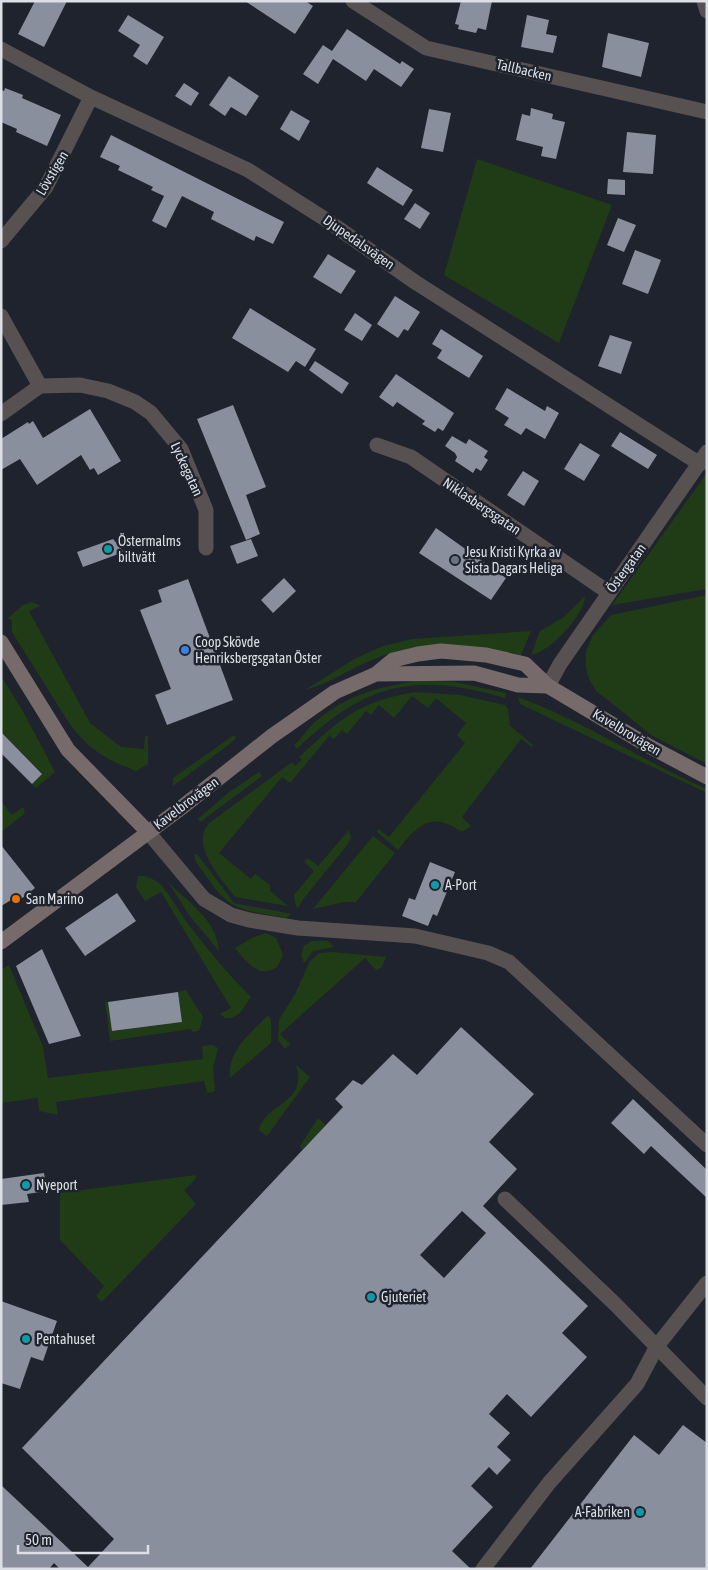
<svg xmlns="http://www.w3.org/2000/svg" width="708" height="1570" font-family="'Asap Condensed',sans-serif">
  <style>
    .green { fill: #203c17 }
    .building { fill: #898f9c; fill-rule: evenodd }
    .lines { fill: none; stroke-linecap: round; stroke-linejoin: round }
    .minor { stroke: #585151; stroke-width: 15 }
    .tertiary { stroke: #585151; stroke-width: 15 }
    .secondary { stroke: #766b6a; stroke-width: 15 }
    .culture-dot { fill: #0f9aa8; stroke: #1e232d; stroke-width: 2 }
    .worship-dot { fill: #6b7280; stroke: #1e232d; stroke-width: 2 }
    .shop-dot { fill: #3f7fe0; stroke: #1e232d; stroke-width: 2 }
    .food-dot { fill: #e8710a; stroke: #1e232d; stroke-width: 2 }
    .labels { text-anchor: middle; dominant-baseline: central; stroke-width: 5; stroke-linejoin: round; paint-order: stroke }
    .street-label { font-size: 14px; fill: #dcdfe6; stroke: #1e232d }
    .poi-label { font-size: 14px; fill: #dcdfe6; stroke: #1e232d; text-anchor: start }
  </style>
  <rect width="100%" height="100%" fill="#1e232d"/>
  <path class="green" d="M477,159L612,205L559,343L444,275Z
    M707,471V589L612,605L702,480Z
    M707,595V764L651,735L623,712L596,691L589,679L586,668V651L593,635L611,615Z
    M585,596C584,616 551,651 531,655L540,631L564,617Z
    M32,602L40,606L29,611L90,723L121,747L144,749L145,736H148V764L136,771C105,759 87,749 67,720L12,632V620L8,618L23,605Z
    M531,631L521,655C475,645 428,640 382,656C355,665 332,683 305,690L356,658L383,646L412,639Z
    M1,676L24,713L55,772L36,788L32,784L42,773L1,732Z
    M421,680L455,682L506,693L505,698C414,671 364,684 297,749L294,745C303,738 308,727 317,720C351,693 380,687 421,680Z
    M415,692L460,695L505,705L508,709L510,726L533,745L532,747L521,739L462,817L471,826L462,832C431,811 419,824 398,850L377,832L378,829L389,837L465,743L457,735L466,723L436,698L428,708L412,696L394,718L379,705L371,715L366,711L347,734L342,730L334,739L329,736L290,783L282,777L219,853L251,879L255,874L270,885V891L288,906L235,897C221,878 191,847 208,824L292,762L295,766L302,760L299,757C341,719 357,702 415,692Z
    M518,697C584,721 642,761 707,789V793L520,704Z
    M234,735L236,738L231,743L173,786V778Z
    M259,772L262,776L200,822L198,819L228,793Z
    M1,801L12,815L23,807L25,811L23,815L1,832Z
    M349,830L351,837L348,844L304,898L298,908L296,907L294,895L314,871L304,862L308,858L318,866Z
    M373,836L395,853L356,902H344L313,909Z
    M195,854L198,855L234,903L292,914L286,918C228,908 228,909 195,860Z
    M138,876C146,875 156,880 162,886C171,897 178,910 186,921C206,948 228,974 251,997L240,1013L232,1018H225L220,1014L231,1008L161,892L145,901L136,887Z
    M168,882C188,902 217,920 219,951L189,915Z
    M266,933L276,938L283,955L277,967C259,980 246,961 235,948L252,938Z
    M312,941H328L334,947L313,951L304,963L301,955L304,946Z
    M332,952L386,957L382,967L376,970L365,958L280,1034L290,1044L285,1049L278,1040L279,1020L295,994L310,961L319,953Z
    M9,965L43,1047L48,1078L203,1059L202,1046L213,1045L218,1048L213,1068L215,1091L207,1093L204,1081L56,1102L58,1115L39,1111L38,1098L1,1103V970Z
    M186,990L203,1017L199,1031L192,1032L191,1029L110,1041L105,1002H108L113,1031L182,1022L178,992Z
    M268,1015L271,1020V1043L230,1078C227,1051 251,1033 268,1015Z
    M296,1065L310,1077L267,1136L259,1130C263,1104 309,1104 296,1065Z
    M318,1118L326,1125L302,1150L300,1146Z
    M196,1175L194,1181L184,1190L196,1204L102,1302L96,1296L104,1286L60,1240V1193Z"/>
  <path class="building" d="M35,1H67L44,47L18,34Z
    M245,1H305L313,6L295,34Z
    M461,1H492L486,30L478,28L476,33L458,29L459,25L455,24Z
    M128,15L164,37L147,65L133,56L140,45L118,31Z
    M527,15L549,20L546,34L557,36L553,53L521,47Z
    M347,29L400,64L402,61L414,69L401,87L374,69L366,81L333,59L318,84L303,74L323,45L332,51Z
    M608,33L649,43L641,77L602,67Z
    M229,76L259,96L246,116L231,107L225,116L209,105Z
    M184,83L199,93L191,106L175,96Z
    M5,88L23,95L22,98L61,115L47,146L16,132L17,129L1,122V90L4,91Z
    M531,108L553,114L552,119L565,122L556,159L541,156L543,147L516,140L522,114L530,116Z
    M429,109L451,113L443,152L421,148Z
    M291,110L310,121L299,141L280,129Z
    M627,132L656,135L653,174L623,172Z
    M111,135L284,222L273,244L256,236L254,241L211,219L214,212L182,196L166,228L152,221L164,196L151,190L153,187L118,170L120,166L100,157Z
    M377,167L413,190L403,206L367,183Z
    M608,179L625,180V195L607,194Z
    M415,203L430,213L420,229L404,219Z
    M618,218L636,225L624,252L607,245Z
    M635,250L661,260L648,294L622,284Z
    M328,254L356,271L341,294L313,277Z
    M395,296L420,312L408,331L404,329L398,338L377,324Z
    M250,308L316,349L305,367L296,361L288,372L232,338Z
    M355,313L372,325L362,341L344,330Z
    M441,329L483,356L469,378L437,358L442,350L432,344Z
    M610,335L632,342L621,374L598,366Z
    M315,361L349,383L342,394L309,370Z
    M396,374L454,413L443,431L438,428L435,432L422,424L425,421L397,402L393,407L379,397Z
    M507,388L545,411L547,406L559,413L545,439L526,428L521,435L504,425L509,418L495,409Z
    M233,405L266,487L246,495L260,534L246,540L197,419Z
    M90,409L121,461L98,475L94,468L90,470L81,455L37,485L20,459L1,470V439L28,422L29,424L33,421L43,438Z
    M620,432L657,455L648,469L611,446Z
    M452,436L466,444L469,439L488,451L484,457L488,460L481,471L476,468L473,473L455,461L457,457L455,453L445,446Z
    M580,443L600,455L584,481L564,469Z
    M523,471L539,481L524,506L507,495Z
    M436,528L506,578L491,600L419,553Z
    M113,539L124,552L83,567L77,552Z
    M251,539L258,556L237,564L230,546Z
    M284,578L296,591L273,613L261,600Z
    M188,579L233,700L167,725L155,695L171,689L140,610L162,602L158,590Z
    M1,732L42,774L32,784L1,753Z
    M1,845L35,888L16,903L13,899L1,906Z
    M430,862L455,872L437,916L433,914L428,926L402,916L409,898L415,900Z
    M117,893L136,921L85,956L65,928Z
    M42,949L81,1036L49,1044L16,966Z
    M178,992L182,1022L112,1031L108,1002Z
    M461,1027L534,1094L489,1142L517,1169L483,1206L588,1306L562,1333L587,1357L531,1417L507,1394L489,1414L510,1433L497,1447L511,1460L497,1475L489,1467L471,1486L493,1507L452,1551L471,1569H60L54,1563L49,1569H1V1485L88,1567L114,1539L22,1448L343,1107L335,1099L353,1080L362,1085L393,1054L417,1075ZM462,1211L486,1233L444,1278L420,1255Z
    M633,1099L707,1170V1198L651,1146L644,1154L611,1123Z
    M44,1173L47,1191L27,1194L29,1202L1,1205V1179Z
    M1,1301L57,1321L43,1361L31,1357L20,1389L1,1383Z
    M683,1425L707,1443V1569H530L634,1435L659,1455Z"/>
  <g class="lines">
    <path class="minor" d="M353,1L426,48L707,112
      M1,49L91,97L248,170L325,219L415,282L700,464
      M1,241L46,187L91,97
      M1,316L40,386
      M1,414L40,386L80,385L108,391L135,402L151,413L181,449L206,510V548
      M377,445L411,457L608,592
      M148,832L204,899L231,915L249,920L298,928L415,936L488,953L509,962L707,1145
      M505,1199L615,1304L707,1398
      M483,1569L549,1483L637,1384L657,1346L707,1283"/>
    <path class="tertiary" d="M704,1L707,11
      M548,686L560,664L707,452"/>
    <path class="secondary" d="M1,642L68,750L148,832
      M376,674L474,673L518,685L548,686
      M1,942L181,808L272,736L335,692L376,674L393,660L418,654L441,651L486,655L525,664L548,686L647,745L707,777"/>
  </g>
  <g class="culture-dot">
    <circle cx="108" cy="549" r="5"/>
    <circle cx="435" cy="885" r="5"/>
    <circle cx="26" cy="1185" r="5"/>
    <circle cx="371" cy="1297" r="5"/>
    <circle cx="26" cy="1339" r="5"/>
    <circle cx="640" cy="1512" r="5"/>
  </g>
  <circle class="worship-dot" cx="455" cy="560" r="5"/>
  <circle class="shop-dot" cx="185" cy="650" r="5"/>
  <circle class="food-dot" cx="16" cy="899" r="5"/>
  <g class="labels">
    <g class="street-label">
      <text transform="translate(524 70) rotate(13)">Tallbacken</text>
      <text transform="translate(52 173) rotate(-59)">Lövstigen</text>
      <text transform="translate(359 242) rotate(35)">Djupedalsvägen</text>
      <text transform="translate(187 469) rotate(65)">Lyckegatan</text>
      <text transform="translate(482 506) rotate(34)">Niklasbergsgatan</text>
      <text transform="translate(626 568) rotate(-54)">Östergatan</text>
      <text transform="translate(627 732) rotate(31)">Kavelbrovägen</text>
      <text transform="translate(186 803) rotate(-37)">Kavelbrovägen</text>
    </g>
    <g class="poi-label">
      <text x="118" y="541">Östermalms<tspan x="118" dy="16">biltvätt</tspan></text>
      <text x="465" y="552">Jesu Kristi Kyrka av<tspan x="465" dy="16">Sista Dagars Heliga</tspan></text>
      <text x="195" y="642">Coop Skövde<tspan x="195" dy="16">Henriksbergsgatan Öster</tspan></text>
      <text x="445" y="885">A-Port</text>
      <text x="26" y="899">San Marino</text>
      <text x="36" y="1185">Nyeport</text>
      <text x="381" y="1297">Gjuteriet</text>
      <text x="36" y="1339">Pentahuset</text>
      <text x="630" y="1512" text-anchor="end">A-Fabriken</text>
    </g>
  </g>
  <rect width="708" height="1570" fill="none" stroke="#dcdfe6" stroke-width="5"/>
  <path d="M18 1545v8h130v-8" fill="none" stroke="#dcdfe6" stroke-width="2.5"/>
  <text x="25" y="1545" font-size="15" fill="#dcdfe6" stroke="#1e232d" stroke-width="4" paint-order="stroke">50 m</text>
</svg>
